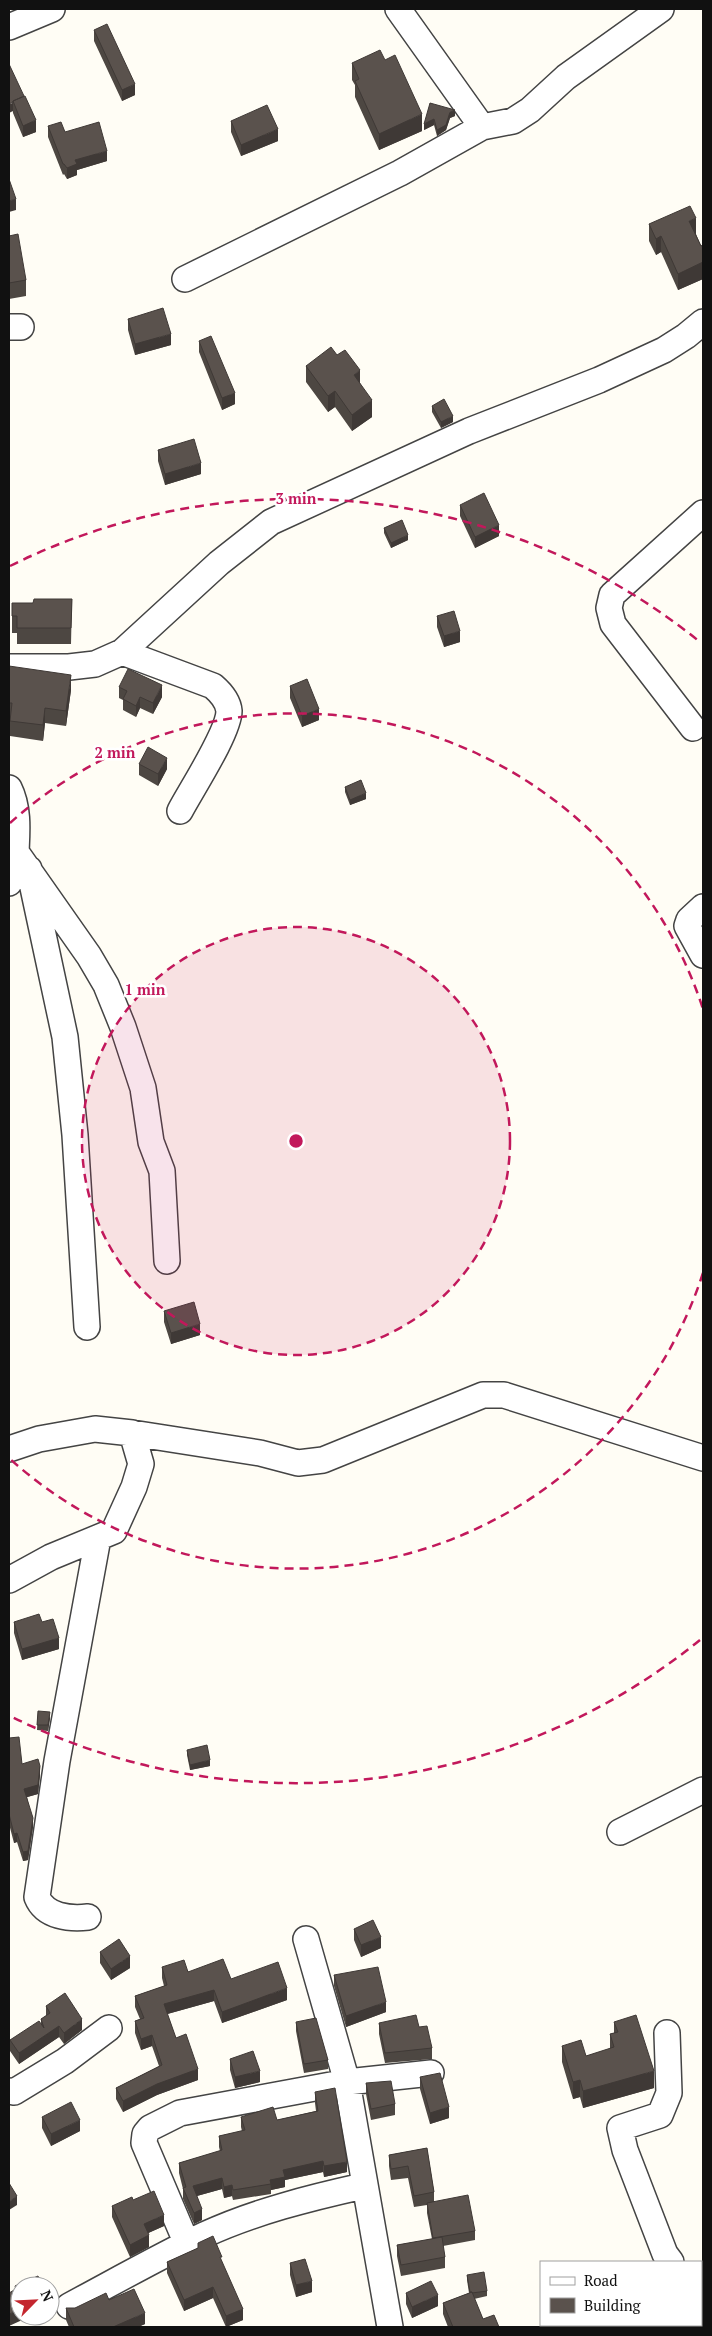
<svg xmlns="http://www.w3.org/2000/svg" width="712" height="2336" font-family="'PT Serif',serif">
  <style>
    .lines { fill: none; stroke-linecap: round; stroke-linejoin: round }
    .minor-casing { stroke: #444; stroke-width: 28 }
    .minor { stroke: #fff; stroke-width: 25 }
    .wall { fill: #4d4742 }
    .shaded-wall { fill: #3f3936 }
    .building { fill: #5a524d; stroke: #3f3936 }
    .ring { fill: none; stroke: #c2185b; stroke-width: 2.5; stroke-dasharray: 9 6 }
    .centre { fill: #c2185b; stroke: #fff; stroke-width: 2.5 }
    .ring-label { font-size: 15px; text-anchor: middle; font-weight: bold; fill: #c2185b; stroke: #fff; stroke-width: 5; stroke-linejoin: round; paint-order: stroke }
  </style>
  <rect width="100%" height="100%" fill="#fffdf5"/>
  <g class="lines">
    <g class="minor-casing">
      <path id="minor" d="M398,9L482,127L513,121L530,110L566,77L661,9
        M9,27L52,9
        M185,279L400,173L482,127
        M9,327H21
        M122,652L213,686C220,692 228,700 229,711C229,732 191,790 180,811
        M9,667H69L95,664L122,652L219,563L271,522L469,431L599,380L664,350L686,336L703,322
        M693,728L613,624L609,608L612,595L703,513
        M9,788C19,808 17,831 16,852L9,853
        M16,852L89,956L106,985L123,1027L143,1088L151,1142L162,1171L167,1261
        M29,869L65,1037L75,1135L87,1327
        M9,883L16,852
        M703,907L689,920L687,926L703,955
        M9,1449L39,1439L95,1429L132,1433
        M9,1580L51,1557L114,1531L134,1487L141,1464L132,1433L260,1453L298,1463L323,1460L483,1395H504L703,1458
        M620,1832L703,1790
        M88,1917C70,1919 45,1917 37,1897L57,1761L98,1538
        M306,1939L347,2082L390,2327
        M667,2033L669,2093L660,2115L620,2128L625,2150L665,2254L671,2262
        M9,2091L14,2092L65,2061L109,2028
        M187,2244L144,2143L145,2134L150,2128L180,2113L347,2082L431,2073
        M701,2296L703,2298
        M69,2306C114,2282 158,2257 204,2235C254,2212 309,2198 363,2186"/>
    </g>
    <use href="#minor" class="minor"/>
  </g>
  <path class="wall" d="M94,30L135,95L122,101L94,41Z
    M352,63L422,131L379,150L355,97V85L352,80Z
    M9,64L36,132L23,137L13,113Z
    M430,103L455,116L450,118L446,130L437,136L434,125L424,130Z
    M231,121L278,141L241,156L231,132Z
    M48,126L65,132L107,161L77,170V175L67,179L64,174L63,175L48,137Z
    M649,224L696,234L701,246L703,245V279L678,290L661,252L656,255L649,241Z
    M9,236L26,280V296L9,299Z
    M128,319L171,345L135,355L128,330Z
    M199,341L235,404L222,410L199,352Z
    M337,355L360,383L372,417L352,431L335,407L328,412L306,382V366Z
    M432,406L453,422L441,428L432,412Z
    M158,450L201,474L165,485L158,461Z
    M460,505L499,536L475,548L460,516Z
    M384,528L408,540L391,548L384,533Z
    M72,599L71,644H17V633H12V603H33Z
    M437,616L460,642L444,647L437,627Z
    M9,666L71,690L66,726L45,723L43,741L10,736V719L9,718Z
    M290,686L319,720L302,727L290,698Z
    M119,687L162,697L153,714L140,708L136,717L123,710V700L119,698Z
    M139,764L167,769L158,786L139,775Z
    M345,787L366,799L350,805L345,792Z
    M164,1311L200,1335L171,1344L164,1322Z
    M14,1622H42L59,1649L22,1660L14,1633Z
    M38,1711L50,1718L48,1731L37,1730Z
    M9,1738L22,1764L40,1775L38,1794L27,1797L33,1827L28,1860L23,1861L17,1842L14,1843L9,1824Z
    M187,1750L210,1766L190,1770L187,1755Z
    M354,1929L381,1948L361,1957L354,1940Z
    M100,1952L130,1968L111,1980L100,1963Z
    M162,1967L231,1979L287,2000L222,2023L214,2001L167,2014L176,2038L198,2080L157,2095L123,2112L116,2099V2088L159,2066L152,2046L141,2050L135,2033V2021L140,2019L135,2007V1996L164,1986L162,1978Z
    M334,1975L386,2012L346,2027L334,1986Z
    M46,2006L82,2030L64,2044L59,2037L19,2064L10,2051V2040L41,2024V2019L46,2016Z
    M296,2022L328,2060V2069L304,2073L296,2031Z
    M614,2022L654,2088L583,2108L580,2097L573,2099L562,2062V2046L586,2056L610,2049V2034L614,2033Z
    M379,2023L419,2027L432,2048V2059L385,2063L379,2034Z
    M230,2059L260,2082L235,2088L230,2070Z
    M420,2077L449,2118L430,2124L420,2089Z
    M366,2083L395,2104V2115L371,2120L366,2094Z
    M315,2092L347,2172L324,2177L323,2172L285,2180V2187L271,2190V2194L233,2200L232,2196L224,2198L222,2189L197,2196L202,2220L194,2224L183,2199V2189L179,2173V2163L220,2151L219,2147V2136L242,2131L241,2127V2117L277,2120L316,2111L315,2103Z
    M42,2117L80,2131L51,2146L42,2128Z
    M427,2148L434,2192V2201L475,2231V2240L443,2246L445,2257V2268L401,2276L397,2256V2245L432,2239L427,2213V2205L414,2207L408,2178L391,2180L389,2166V2155Z
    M133,2200L164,2226L148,2233L149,2247L130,2257L112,2217V2206Z
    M198,2243L222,2262L243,2320L226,2327L213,2298L184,2311L167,2273V2262L198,2248Z
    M290,2263L312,2292L296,2297L290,2275Z
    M467,2275L487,2291V2296L474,2299L483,2319L499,2327H448L443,2314V2303L469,2293L467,2280Z
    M406,2293L438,2306L412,2318L406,2304Z
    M109,2300L145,2324L138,2327H69L66,2320V2308H75Z"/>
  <path class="shaded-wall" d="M135,84V95L122,101V90Z
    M13,103V111L9,113V104Z
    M455,110V116L450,118L446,130L437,136V130L450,112Z
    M422,114V131L379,150V134Z
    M434,119V125L424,130V124Z
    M36,120V132L23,137V126Z
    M278,129V141L241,156V145Z
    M107,151V161L77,170V175L67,179V168L75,160Z
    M16,199V210L9,212V201Z
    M696,218V234L689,237V221Z
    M661,236V252L656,255V239Z
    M703,262V279L678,290V274Z
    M171,334V345L135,355V344Z
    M360,370V387L354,375Z
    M335,391V407L328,412V396Z
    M235,393V404L222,410V398Z
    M372,400V417L352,431V415Z
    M453,416V422L441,428V422Z
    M201,463V474L165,485V474Z
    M499,525V536L475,548V537Z
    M408,535V540L391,548V543Z
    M460,631V642L444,647V636Z
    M71,675V690L66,726V711Z
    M162,685V697L153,714V703Z
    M140,697V708L136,717V706Z
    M45,708V723L43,741V725Z
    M319,709V720L302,727V716Z
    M167,758V769L158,786V774Z
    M366,793V799L350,805V800Z
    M200,1324V1335L171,1344V1333Z
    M59,1638V1649L22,1660V1649Z
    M10,1689V1700L9,1701V1690Z
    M50,1712V1718L48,1731V1725Z
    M210,1760V1766L190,1770V1765Z
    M40,1766V1775L38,1794L24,1798V1789Z
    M33,1818V1827L28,1860L23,1861V1852Z
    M17,1833V1842L14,1843V1834Z
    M381,1937V1948L361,1957V1945Z
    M130,1956V1968L111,1980V1969Z
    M287,1988V2000L222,2023V2012Z
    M214,1990V2001L164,2015V2004Z
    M386,2002V2012L346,2027V2016Z
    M82,2019V2030L64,2044V2033Z
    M59,2026V2037L19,2064V2053Z
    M152,2035V2046L141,2050V2039Z
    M198,2069V2080L157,2095L123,2112V2101L157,2084Z
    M260,2071V2082L235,2088V2077Z
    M654,2071V2088L583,2108V2091Z
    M580,2080V2097L573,2099V2082Z
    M449,2107V2118L430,2124V2113Z
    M80,2120V2131L51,2146V2134Z
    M323,2161V2172L285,2180V2187L271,2190L270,2180L283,2170Z
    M347,2162V2172L324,2177V2166Z
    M222,2178V2189L193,2197V2186Z
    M232,2185V2196L224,2198V2187Z
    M17,2196V2205L9,2210V2202Z
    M202,2209V2220L194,2224V2213Z
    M164,2215V2226L144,2235V2224Z
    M149,2235V2247L130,2257V2245Z
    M312,2281V2292L296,2297V2285Z
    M213,2287V2298L184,2311V2300Z
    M438,2295V2306L412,2318V2307Z
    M243,2309V2320L226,2327V2316Z
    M20,2310V2316H31L9,2326V2314Z
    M145,2313V2324L138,2327H113Z"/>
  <path class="building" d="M107,24L135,84L122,90L94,30Z
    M380,50L385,60L395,55L422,114L379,134L355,81L359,79L352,63Z
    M9,64L24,96L13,101V102L9,104Z
    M25,96L36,120L23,126L13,101Z
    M430,103L455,110L450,112L446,125L437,130L434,119L424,124Z
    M267,105L278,129L241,145L231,121Z
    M61,122L65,132L99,122L107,151L75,160L77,164L67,168L64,164H63L48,126Z
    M9,179L16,199L9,201Z
    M690,206L696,218L689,221L701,246L703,245V262L678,274L661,236L656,239L649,224Z
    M18,234L26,280L9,283V236Z
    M163,308L171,334L135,344L128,319Z
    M211,336L235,393L222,398L199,341Z
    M331,347L337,355L345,350L360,370L354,375L372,400L352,415L335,391L328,396L306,366Z
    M444,399L453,416L441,422L432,406Z
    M194,439L201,463L165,474L158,450Z
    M484,493L499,525L475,537L460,505Z
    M402,520L408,535L391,543L384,528Z
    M34,599H72L71,628H17V616H12V603H33Z
    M454,611L460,631L444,636L437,616Z
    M9,666L71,675L66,711L45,708L43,725L10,721L12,703H9Z
    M128,669L162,685L153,703L140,697L136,706L123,699L127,691L119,687Z
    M307,679L319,709L302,716L290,686Z
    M148,747L167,758L158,774L139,764Z
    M361,780L366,793L350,800L345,787Z
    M194,1302L200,1324L171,1333L164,1311Z
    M39,1614L42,1622L53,1619L59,1638L22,1649L14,1622Z
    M38,1711L50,1712L48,1725H37Z
    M19,1737L22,1764L38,1759L40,1766L38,1785L24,1789L33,1818L28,1851L23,1852L17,1833L14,1834L9,1814V1738Z
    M207,1745L210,1760L190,1765L187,1750Z
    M373,1920L381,1937L361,1945L354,1929Z
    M119,1939L130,1956L111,1969L100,1952Z
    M223,1959L231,1979L278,1962L287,1988L222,2012L214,1990L164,2004L176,2038L186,2034L198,2069L157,2084L123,2101L116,2088L162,2065L152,2035L141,2039L135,2021L144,2018L135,1996L167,1985L162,1967L184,1960L188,1972Z
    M378,1967L386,2002L346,2016L334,1975Z
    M65,1993L82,2019L64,2033L59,2026L19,2053L10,2040L39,2021L44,2028L41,2019L50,2013L46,2006Z
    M416,2015L419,2027L427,2026L432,2048L385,2053L379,2023Z
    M636,2015L654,2071L583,2091L580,2080L573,2082L562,2046L581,2040L586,2056L614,2047L610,2034L618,2032L614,2022Z
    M316,2018L328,2060L304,2064L296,2022Z
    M253,2051L260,2071L235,2077L230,2059Z
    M440,2073L449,2107L430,2113L420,2077Z
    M391,2081L395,2104L371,2109L366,2083Z
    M335,2088L347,2162L324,2166L323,2161L283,2170L285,2177L270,2180L271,2184L233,2190L232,2185L224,2187L222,2178L193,2186L202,2209L194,2213L183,2188L186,2187L179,2163L222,2150L219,2136L245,2130L241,2117L273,2107L277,2120L318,2111L315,2092Z
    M71,2102L80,2120L51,2134L42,2117Z
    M427,2148L434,2192L414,2196L408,2166L391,2169L389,2155Z
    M9,2183L17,2196L9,2202Z
    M154,2191L164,2215L144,2224L149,2235L130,2245L112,2206L132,2197L133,2200Z
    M468,2195L475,2231L433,2238L427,2203Z
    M213,2236L222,2257H220L243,2309L226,2316L213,2287L184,2300L167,2262L198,2248V2243Z
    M442,2237L445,2257L401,2265L397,2245Z
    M305,2259L312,2281L296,2285L290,2263Z
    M484,2272L487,2291L472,2293V2292H470L467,2275Z
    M38,2276L42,2286H20V2310L9,2314V2293L16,2289L15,2286Z
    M431,2281L438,2295L412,2307L406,2293Z
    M134,2289L145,2313L113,2327H74L66,2308H75L106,2293L109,2300Z
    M472,2292L483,2319L494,2315L499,2327H451H453L443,2303Z"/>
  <circle cx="296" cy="1141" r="214" fill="#c2185b" fill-opacity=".12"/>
  <g class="ring">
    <circle cx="296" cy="1141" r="214"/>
    <path d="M703 1273A428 428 0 0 1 10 1459M10 823A428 428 0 0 1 703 1009"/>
    <path d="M700 1640A642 642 0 0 1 10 1716M10 566A642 642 0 0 1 700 642"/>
  </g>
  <circle cx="296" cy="1141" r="8" class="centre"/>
  <g class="ring-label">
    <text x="296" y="504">3 min</text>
    <text x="115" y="758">2 min</text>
    <text x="145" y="995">1 min</text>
  </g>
  <rect width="712" height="2336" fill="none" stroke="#111111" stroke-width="20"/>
  <rect x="540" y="2261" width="162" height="65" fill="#ffffff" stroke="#a0a0a0"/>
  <rect x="550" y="2277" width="25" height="8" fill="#ffffff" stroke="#a0a0a0"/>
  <text x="584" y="2286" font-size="15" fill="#111111">Road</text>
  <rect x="550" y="2298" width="25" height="15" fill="#5a524d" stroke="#a0a0a0"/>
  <text x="584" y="2311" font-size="15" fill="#111111">Building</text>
  <g transform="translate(35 2301) rotate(66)"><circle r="24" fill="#ffffff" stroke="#a0a0a0"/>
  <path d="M0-4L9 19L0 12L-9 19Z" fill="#c4262e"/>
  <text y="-8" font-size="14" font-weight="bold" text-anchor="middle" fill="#111111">N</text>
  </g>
</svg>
